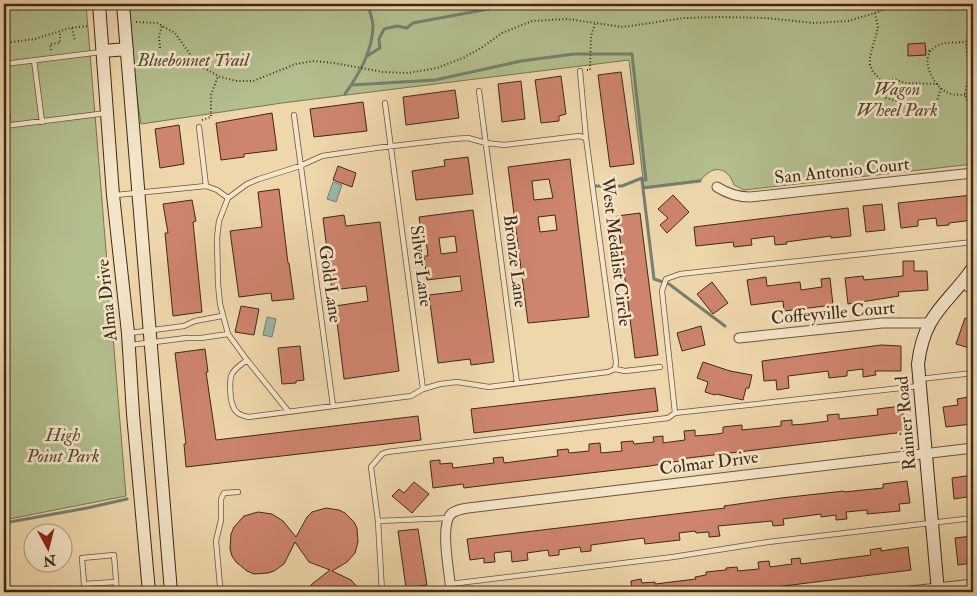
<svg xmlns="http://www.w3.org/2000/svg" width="977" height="596" font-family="'IM FELL Double Pica',serif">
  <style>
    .green { fill: #b3bf8d; stroke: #787452 }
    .water { fill: #9ab8ae; stroke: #757f72 }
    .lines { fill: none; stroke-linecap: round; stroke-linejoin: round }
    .stream { stroke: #757f72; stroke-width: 3 }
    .building { fill: #ce846d; stroke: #3e2a18; fill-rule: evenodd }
    .lane-casing { stroke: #6a553d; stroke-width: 6 }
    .street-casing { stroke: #6a553d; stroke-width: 11 }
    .secondary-casing { stroke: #3e2a18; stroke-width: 14 }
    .path { stroke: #3e2a18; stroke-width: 2; stroke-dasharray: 1 2.5; stroke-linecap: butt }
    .lane { stroke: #f4e5c8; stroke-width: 4.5 }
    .street { stroke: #f4e5c8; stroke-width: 9 }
    .secondary { stroke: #f4e5c8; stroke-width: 12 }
    .labels { text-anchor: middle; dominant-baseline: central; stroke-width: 5; stroke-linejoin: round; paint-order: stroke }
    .park-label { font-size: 18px; font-style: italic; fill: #55482f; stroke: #f4e5c8 }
    .street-label { font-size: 18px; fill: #3e2a18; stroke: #f4e5c8 }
  </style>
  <rect width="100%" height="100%" fill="#eed7ab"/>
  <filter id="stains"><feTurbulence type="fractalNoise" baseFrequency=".004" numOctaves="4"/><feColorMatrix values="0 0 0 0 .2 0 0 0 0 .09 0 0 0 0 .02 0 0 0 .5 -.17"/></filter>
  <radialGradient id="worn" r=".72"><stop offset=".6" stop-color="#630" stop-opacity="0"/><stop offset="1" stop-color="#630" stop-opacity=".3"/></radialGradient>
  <path class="green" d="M4,4H86L126,496L4,520Z
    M129,4H973V164L744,190L734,185C728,167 713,164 701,180L644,187L629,60L282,103L141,124L136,91Z"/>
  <path class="water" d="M333,182L342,185L336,202L327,199Z
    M267,317L276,319L272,337L263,335Z"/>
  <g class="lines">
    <path class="stream" d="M367,56L380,48L379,39L384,29L397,26L407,28L413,23L515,4
      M352,85L435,80L521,61L574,54H632L646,180H642L654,279L669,284L725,326
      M345,94C359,74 372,52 373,27C373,19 369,11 368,4
      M593,186H622L642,178V180
      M643,188L700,181
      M4,523L87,508L127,499"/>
  </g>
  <path class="building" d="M925,43L926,55L908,56V44Z
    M621,72L634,164L610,167L598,75Z
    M561,76L566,114L559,116V121L541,123L535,80Z
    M521,81L525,119L502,122L498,84Z
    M455,90L459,118L406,125L403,97Z
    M363,102L367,131L314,137L310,109Z
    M272,113L277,150L244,154V157L221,160L216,123Z
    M179,125L184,164L160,168L155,129Z
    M468,157L473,194L416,200L412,171L445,166L444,160Z
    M570,159L589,317L528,323L508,167ZM549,179L553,198L534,200L532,181ZM555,215L557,230L540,232L538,217Z
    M338,166L356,173L352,187L333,180Z
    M279,189L288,263H289L294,299L272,301L271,293L239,297L230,231L262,227L258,192Z
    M673,195L689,212L667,233L660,225L668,218L658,209Z
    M972,195L973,220L949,223V225L937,226L936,218L918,220V226L901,228L898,203Z
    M192,200L196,221L193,222L202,312L173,316L165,233H168L163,204Z
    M882,204L885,230L866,232L863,206Z
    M848,208L851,236L831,238V236L786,242L787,244L775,245L774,236L751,239L752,245L734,247L733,242L696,246L694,227Z
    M473,210L494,362L471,365L470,359L438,363L429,295L462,291L460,276L427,280L424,256H428L426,240H422L419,217ZM455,236L457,252L441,254L439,238Z
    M640,213L658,355L635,358L617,216Z
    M344,215L346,226L380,222L399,371L344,379L335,306L368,301L366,286L332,290L323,218Z
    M903,261H914V271H927L928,290L898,292L899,296L848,304L845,278L863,276L864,280L903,276Z
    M766,277L767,286L800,282L801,290L822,287L821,279L830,278L833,305L784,311L783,301L751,305L747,280Z
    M712,282L728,303L713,314L697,294Z
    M241,306L259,309L254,335L235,332Z
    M965,318L973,321V349L956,344Z
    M701,326L705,345L682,351L677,333Z
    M881,345L901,346V371H875L876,375L863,377V369L847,371V376L829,378L828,371L788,376L789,388L777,390L776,380L764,381L762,361Z
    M300,346L304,380L296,381V383L282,384L278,348Z
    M205,349L208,372H206L216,440L418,416L421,440L186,467L184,444H186L175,353Z
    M703,362L730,371L752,375L749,388H746L743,400L716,394L715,395L705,392L708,382L697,378Z
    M655,388L658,411L474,433L471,409Z
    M968,397L972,424L946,427L943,407L958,405L957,399Z
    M902,406L905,432L680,459V461L650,466L496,484L464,488L463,484L433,488L430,461L440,460V464L452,463L453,468L494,463L493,458L503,457L504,463L558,456L557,450L568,449L569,453L589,451V444L600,443L601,453L622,451L621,442L633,441L634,444L654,442L653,437L663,436V443L685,440L684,431L695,430V436L717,434L723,433V427L742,425V430L781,426V421L792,420V425L805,424L828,421L827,415L839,414V419L878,415L877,409Z
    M973,475V496L954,499L952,478Z
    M907,481L910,503L899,504L900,511L867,514V510L846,512L847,519L836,520V515L821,517V514L783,519L784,525L773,526L772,521L718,526L720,536L709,537V532L696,533L695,531L679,533L680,540L645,544L644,538L591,545V551L581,552L580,547L559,550V555L549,556L548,550L527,553L528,560L512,562L511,551L494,553L495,562L484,563V558L470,560L467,539L725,508L724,506L781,498L844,491V492L883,488V484Z
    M414,482L429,494L412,513L392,496L399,489L404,493Z
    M326,508L339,510L345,513L354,522L357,528L358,542L355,553L347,562L332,571L351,580L362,592H306L312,584L330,570L309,562L295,542L284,564L274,571L268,573L254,574L247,571L236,562L232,556L230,549L231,534L234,527L244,516L258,512L272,514L283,521L296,537L307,517L312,512Z
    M418,529L427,585L406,588L398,531Z
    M973,536V563L958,565L955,538Z
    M908,547L911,570L736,592H632L631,581L641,579L642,583L655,582V584L696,579L695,577L706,575V572L726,570V568L737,567L738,571L759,569L758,562L769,561L770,567L792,564L791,559L800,558L801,564L871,555L870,550L881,548V551Z"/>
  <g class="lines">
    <g class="lane-casing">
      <path id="lane" d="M34,60L42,122
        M4,64L101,52
        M580,71L586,138L616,362L615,369
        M4,89L9,126
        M479,91L517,383
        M385,103L423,389
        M294,115L333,406
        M4,126L107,113
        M199,127L206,186
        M116,195L206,186L217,190L228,198
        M228,198L219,221L217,238L218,284L220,304L228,334L247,360C242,364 235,368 232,374C229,379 230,400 233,406C235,413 242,416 249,417L411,396L423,389L440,384L457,382L489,387L608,372L615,369
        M228,198L247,184L259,179L300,166L322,156L376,148L453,139L468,138L486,143L504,145L579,136L586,138
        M130,333L184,326L195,321L222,316
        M131,345L186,338H201L228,334
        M247,360L288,411
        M615,369L625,371L660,367
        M920,379L973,373
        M675,413L919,386
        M378,521L371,467L382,454L387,452L668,418L675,413L662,291L666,279L680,274L973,242
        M116,582L84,584L82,558L114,555L117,592
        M450,584L673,557L768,542L973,518
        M217,592L220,586L216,541L221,520V499L224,493L238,492
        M382,592L378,521L449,518"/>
    </g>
    <g class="street-casing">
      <path id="street" d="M717,187C728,194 737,197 750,197L973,173
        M963,282L973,291
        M739,338L882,323H929
        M451,592C450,575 440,529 450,515C454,510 462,509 468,508L973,448
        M902,592L973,584"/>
    </g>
    <g class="secondary-casing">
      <path id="secondary" d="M99,4L113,195L128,333L133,414L149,592
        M123,4L171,592
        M103,51L127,49
        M938,592L918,364C924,313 947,305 973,268"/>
    </g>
    <path class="path" d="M973,10L966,42L969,72L965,95L973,116
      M875,13L878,28L870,57V65L873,72L883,82L886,98L915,106L933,109L935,107L941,88
      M136,22L157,23L175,33L197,64L220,77L237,81H253L296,64L313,61L334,63L383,72L408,73L437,68L463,58L481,48L502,33L532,21L567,19L623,27L684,18L720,17L766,18L814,23L848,21L875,13L899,4
      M72,28L75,41
      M4,43L35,39L70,28L89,26
      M160,48L159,36L162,26
      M51,50L50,44L60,43V32
      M925,50L931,51
      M587,70H590L591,36L595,24
      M882,82L894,79L905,83L938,84
      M965,95C958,95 949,95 943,90C932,82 919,57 935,47C944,41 956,43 966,42
      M202,120L211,117V95L218,76"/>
    <use href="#lane" class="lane"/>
    <use href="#street" class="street"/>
    <use href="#secondary" class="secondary"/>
  </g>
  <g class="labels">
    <g class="park-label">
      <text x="193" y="60">Bluebonnet Trail</text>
      <text x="897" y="89">Wagon<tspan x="897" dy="21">Wheel Park</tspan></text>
      <text x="63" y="435">High<tspan x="63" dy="21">Point Park</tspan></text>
    </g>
    <g class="street-label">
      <text transform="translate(842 171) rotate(-6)">San Antonio Court</text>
      <text transform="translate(616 252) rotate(83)">West Medalist Circle</text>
      <text transform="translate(515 261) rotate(83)">Bronze Lane</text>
      <text transform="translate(421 266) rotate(83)">Silver Lane</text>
      <text transform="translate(330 284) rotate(82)">Gold Lane</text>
      <text transform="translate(107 300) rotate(-96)">Alma Drive</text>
      <text transform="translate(833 313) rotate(-5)">Coffeyville Court</text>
      <text transform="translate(906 423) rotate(-95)">Rainier Road</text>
      <text transform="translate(709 463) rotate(-7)">Colmar Drive</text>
    </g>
  </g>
  <rect width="977" height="596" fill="none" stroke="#eed7ab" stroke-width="20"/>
  <rect x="5" y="5" width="967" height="586" fill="none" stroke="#3e2a18" stroke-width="2.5"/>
  <rect x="10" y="10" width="957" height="576" fill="none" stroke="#3e2a18"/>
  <g transform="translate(48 548) rotate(173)"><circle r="24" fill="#f4e5c8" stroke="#ab9a82"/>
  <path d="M0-4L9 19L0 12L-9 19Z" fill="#8f2418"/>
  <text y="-8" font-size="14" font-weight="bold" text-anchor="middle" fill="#3e2a18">N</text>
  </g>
  <rect width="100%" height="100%" filter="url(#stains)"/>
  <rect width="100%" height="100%" fill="url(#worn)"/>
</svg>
